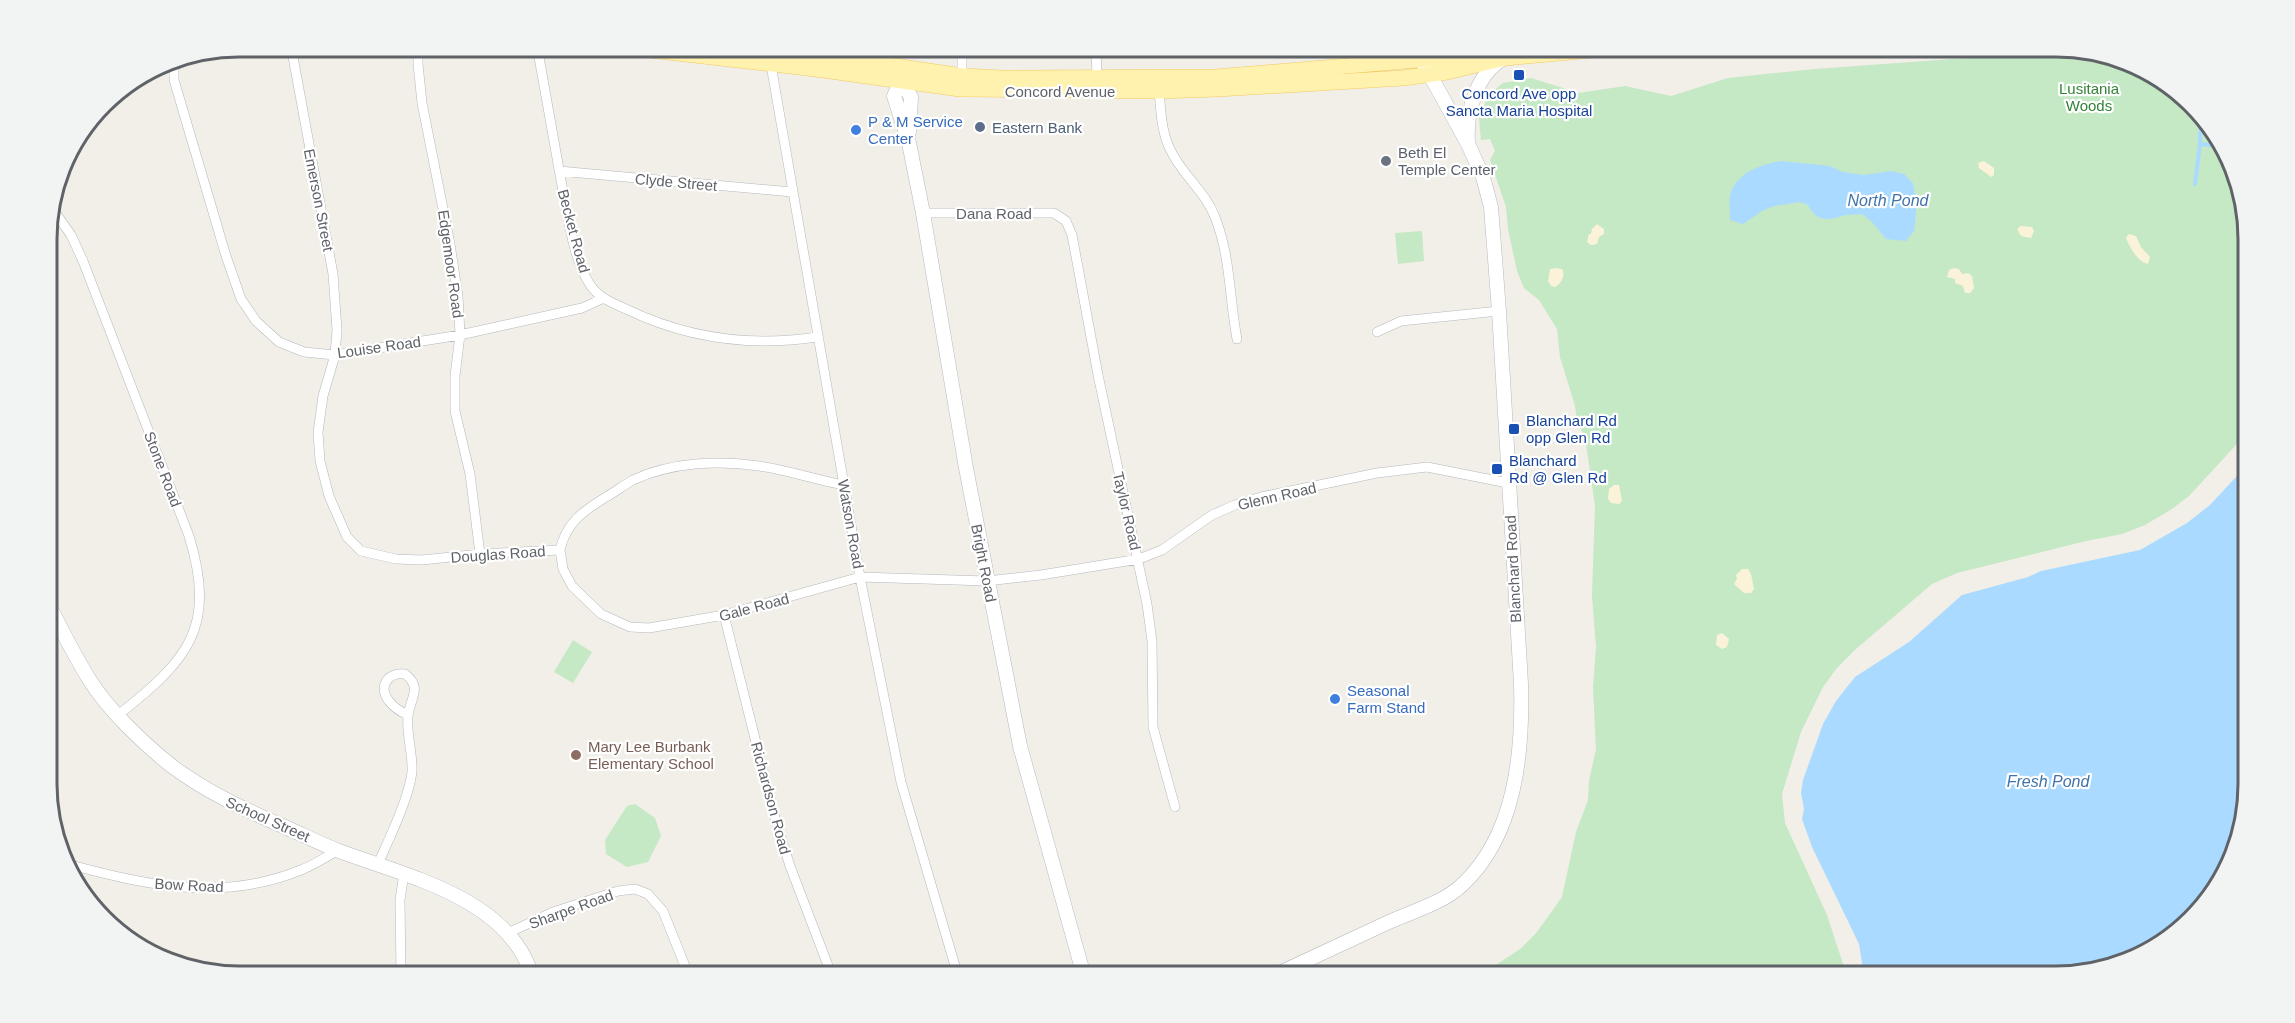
<svg xmlns="http://www.w3.org/2000/svg" width="2295" height="1023" font-family="Helvetica,sans-serif">
  <style>
    .green { fill: #c5e8c5 }
    .sand { fill: #fbf3d9 }
    .water { fill: #aadaff }
    .lines { fill: none; stroke-linecap: round; stroke-linejoin: round }
    .stream { stroke: #aadaff; stroke-width: 4 }
    .street-casing { stroke: #b5b8bc; stroke-width: 10 }
    .secondary-casing { stroke: #b6babf; stroke-width: 15 }
    .primary-casing { stroke: #f2c960; stroke-width: 16 }
    .street { stroke: #fff; stroke-width: 9 }
    .secondary { stroke: #fff; stroke-width: 14 }
    .primary { stroke: #fff2af; stroke-width: 15 }
    .transit-dot { fill: #1a4fb4; stroke: #fff; stroke-width: 2 }
    .service-dot { fill: #5c6f8a; stroke: #fff; stroke-width: 2 }
    .shop-dot { fill: #3f7fe0; stroke: #fff; stroke-width: 2 }
    .worship-dot { fill: #6b7280; stroke: #fff; stroke-width: 2 }
    .education-dot { fill: #8d6e63; stroke: #fff; stroke-width: 2 }
    .labels { text-anchor: middle; dominant-baseline: central; stroke-width: 4.5; stroke-linejoin: round; paint-order: stroke }
    .park-label { font-size: 15px; fill: #348238; stroke: #fff }
    .street-label { font-size: 15px; fill: #5f6368; stroke: #fff }
    .transit-label { font-size: 15px; fill: #164399; stroke: #fff; text-anchor: start }
    .shop-label { font-size: 15px; fill: #366cbe; stroke: #fff; text-anchor: start }
    .service-label { font-size: 15px; fill: #4e5e75; stroke: #fff; text-anchor: start }
    .worship-label { font-size: 15px; fill: #5b616d; stroke: #fff; text-anchor: start }
    .education-label { font-size: 15px; fill: #785e54; stroke: #fff; text-anchor: start }
    .water-label { font-size: 16px; font-style: italic; fill: #4174aa; stroke: #fff }
    .rim { fill: none; stroke: #5f6368; stroke-width: 3 }
  </style>
  <rect width="100%" height="100%" fill="#f1efe8"/>
  <path class="green" d="M2075,50L2129,61L2209,121L2247,214L2248,432L2189,496L2172,509L2145,525L2122,534L2086,541L1957,573L1932,584L1856,649L1836,669L1823,687L1801,732L1782,794L1785,823L1827,915L1847,976H1473L1496,965L1520,949L1537,932L1562,897L1576,832L1588,800L1589,781L1596,749L1593,687L1596,647L1592,596L1595,506L1585,437L1577,422L1575,406L1560,357L1557,329L1539,300L1524,288L1517,271L1508,229L1506,207L1490,160L1495,151L1490,139L1481,140L1479,118L1483,107L1492,92L1503,83L1531,78L1579,93L1625,86L1671,96L1728,78L1815,69Z
    M1422,231L1424,261L1398,264L1395,233Z
    M573,640L592,652L573,683L554,672Z
    M635,804L655,818L661,836L648,862L627,867L606,854L605,840L627,806Z"/>
  <path class="sand" d="M1984,161L1994,168V175L1991,177L1979,168L1978,163Z
    M1597,224L1604,229V234L1599,237L1597,244L1591,245L1587,242L1589,234H1591L1592,229Z
    M2021,226L2032,227L2034,231L2031,238L2021,236L2017,229Z
    M2129,234L2136,236L2141,247L2150,257L2148,264C2138,262 2130,248 2126,238Z
    M1557,268L1562,269C1566,275 1561,284 1555,287L1551,286L1548,281L1550,269Z
    M1954,268L1959,269L1962,274L1968,273L1972,276L1974,288L1970,293H1965L1963,286L1955,283V279L1947,277L1949,270Z
    M1614,485H1619L1622,501L1619,504L1611,503L1608,499L1609,489Z
    M1742,569H1748L1751,574L1754,589L1751,593H1744L1734,584L1737,579L1736,575Z
    M1722,633L1729,639L1727,647L1722,649L1716,645L1717,635Z"/>
  <path class="water" d="M1781,161L1830,166L1843,172L1864,175L1891,171L1904,174L1913,183L1917,204L1914,231L1906,241L1886,239L1872,222L1862,214C1856,215 1848,214 1842,216C1826,221 1816,221 1808,205L1800,202L1774,206L1762,211L1743,224L1730,220C1730,212 1729,202 1730,195C1736,173 1761,164 1781,161Z
    M2248,464V785L2234,857L2173,937L2118,966L2068,976H1864L1859,944L1812,847L1802,819L1804,809L1801,793L1803,780L1823,724L1836,701L1855,677L1909,642L1962,595L2028,577L2041,571L2140,550L2187,523L2210,505Z"/>
  <g class="lines">
    <path class="stream" d="M2201,116L2200,144L2219,146
      M2195,184L2200,144"/>
    <g class="street-casing">
      <path id="street" d="M291,46L333,274L337,330L335,355L323,396L318,432L320,461L329,496L347,537L361,551L396,559L422,560L480,554L560,550C566,523 583,511 606,497C615,492 624,485 633,480C671,462 719,460 759,466C788,470 816,480 844,485
        M418,46V64L422,103L450,244L458,296L460,335L455,376V411L470,474L480,554
        M537,46C546,95 554,143 563,191C569,221 573,257 589,283C597,297 612,303 626,309C686,338 751,347 817,337
        M1096,46L1097,79
        M174,59V80L226,256L241,299L256,321L279,342L304,352L335,355L460,335L582,308L604,298
        M771,65L860,577L901,782L958,976
        M962,76V46
        M1159,91C1161,110 1161,131 1170,149C1181,174 1205,191 1215,217C1231,258 1229,297 1237,339
        M559,171L792,192
        M52,208L71,235L83,261L189,536C217,628 188,660 118,715
        M923,213H1054L1066,221L1072,235L1098,375L1147,604L1152,641L1153,727L1175,807
        M1377,332L1401,321L1499,311
        M560,550L563,569L572,586L601,614L630,627L649,628L724,615L860,577L987,581L1041,575L1139,559L1162,550L1212,515L1235,505L1261,497L1377,473L1427,467L1508,483
        M724,615L776,822L790,866L832,976
        M378,864C389,839 409,798 412,772C413,753 406,734 408,716C410,698 423,688 405,674C387,672 378,687 389,701C394,708 401,712 408,715
        M71,865C150,886 222,902 301,870C314,865 326,857 338,850
        M508,933L553,912L618,891L635,889L648,894L663,911L689,976
        M401,976L400,900L404,873"/>
    </g>
    <g class="secondary-casing">
      <path id="secondary" d="M901,81L894,96L909,143L923,213L966,468L1020,746L1084,976
        M901,81L911,97L909,132
        M1468,142C1466,113 1476,74 1503,59
        M48,603C61,629 74,655 89,679C108,710 145,745 173,767C208,793 246,810 285,827C303,835 321,844 339,851C406,876 509,898 532,976
        M1273,976C1311,958 1350,940 1389,922C1413,911 1443,903 1462,885C1516,835 1523,752 1521,684L1499,311L1491,207L1483,177L1468,144L1414,46"/>
    </g>
    <g class="primary-casing">
      <path id="primary" d="M615,46L816,69L960,89L1159,91L1217,89L1403,78L1447,72L1505,58L1636,46
        M727,46L854,60L962,76L1002,78L1216,77L1464,56L1493,57"/>
    </g>
    <use href="#street" class="street"/>
    <use href="#secondary" class="secondary"/>
    <use href="#primary" class="primary"/>
  </g>
  <g class="transit-dot">
    <rect x="1513" y="69" width="12" height="12" rx="3"/>
    <rect x="1508" y="423" width="12" height="12" rx="3"/>
    <rect x="1491" y="463" width="12" height="12" rx="3"/>
  </g>
  <circle class="service-dot" cx="980" cy="127" r="6"/>
  <g class="shop-dot">
    <circle cx="856" cy="130" r="6"/>
    <circle cx="1335" cy="699" r="6"/>
  </g>
  <circle class="worship-dot" cx="1386" cy="161" r="6"/>
  <circle class="education-dot" cx="576" cy="755" r="6"/>
  <g class="labels">
    <g class="park-label">
      <text x="2089" y="88">Lusitania<tspan x="2089" dy="17">Woods</tspan></text>
    </g>
    <g class="street-label">
      <text x="1060" y="91">Concord Avenue</text>
      <text transform="translate(676 182) rotate(5)">Clyde Street</text>
      <text transform="translate(319 200) rotate(79)">Emerson Street</text>
      <text x="994" y="213">Dana Road</text>
      <text transform="translate(574 231) rotate(75)">Becket Road</text>
      <text transform="translate(451 264) rotate(82)">Edgemoor Road</text>
      <text transform="translate(379 347) rotate(-8)">Louise Road</text>
      <text transform="translate(163 469) rotate(69)">Stone Road</text>
      <text transform="translate(1277 496) rotate(-13)">Glenn Road</text>
      <text transform="translate(1127 511) rotate(77)">Taylor Road</text>
      <text transform="translate(851 524) rotate(80)">Watson Road</text>
      <text transform="translate(498 554) rotate(-4)">Douglas Road</text>
      <text transform="translate(984 563) rotate(79)">Bright Road</text>
      <text transform="translate(1513 569) rotate(-93)">Blanchard Road</text>
      <text transform="translate(754 607) rotate(-15)">Gale Road</text>
      <text transform="translate(771 798) rotate(75)">Richardson Road</text>
      <text transform="translate(268 819) rotate(24)">School Street</text>
      <text transform="translate(189 885) rotate(3)">Bow Road</text>
      <text transform="translate(571 909) rotate(-20)">Sharpe Road</text>
    </g>
    <g class="transit-label">
      <text x="1519" y="93" text-anchor="middle">Concord Ave opp<tspan x="1519" dy="17">Sancta Maria Hospital</tspan></text>
      <text x="1526" y="420">Blanchard Rd<tspan x="1526" dy="17">opp Glen Rd</tspan></text>
      <text x="1509" y="460">Blanchard<tspan x="1509" dy="17">Rd @ Glen Rd</tspan></text>
    </g>
    <g class="shop-label">
      <text x="868" y="121">P &amp; M Service<tspan x="868" dy="17">Center</tspan></text>
      <text x="1347" y="690">Seasonal<tspan x="1347" dy="17">Farm Stand</tspan></text>
    </g>
    <g class="service-label">
      <text x="992" y="127">Eastern Bank</text>
    </g>
    <g class="worship-label">
      <text x="1398" y="152">Beth El<tspan x="1398" dy="17">Temple Center</tspan></text>
    </g>
    <g class="education-label">
      <text x="588" y="746">Mary Lee Burbank<tspan x="588" dy="17">Elementary School</tspan></text>
    </g>
    <g class="water-label">
      <text x="1888" y="200">North Pond</text>
      <text x="2048" y="781">Fresh Pond</text>
    </g>
  </g>
  <path d="M0 0H2295V1023H0ZM239 57H2056A182 182 0 0 1 2238 239V784A182 182 0 0 1 2056 966H239A182 182 0 0 1 57 784V239A182 182 0 0 1 239 57Z" fill="#f2f3f3" fill-rule="evenodd"/>
  <path class="rim" d="M239 57H2056A182 182 0 0 1 2238 239V784A182 182 0 0 1 2056 966H239A182 182 0 0 1 57 784V239A182 182 0 0 1 239 57Z"/>
</svg>
